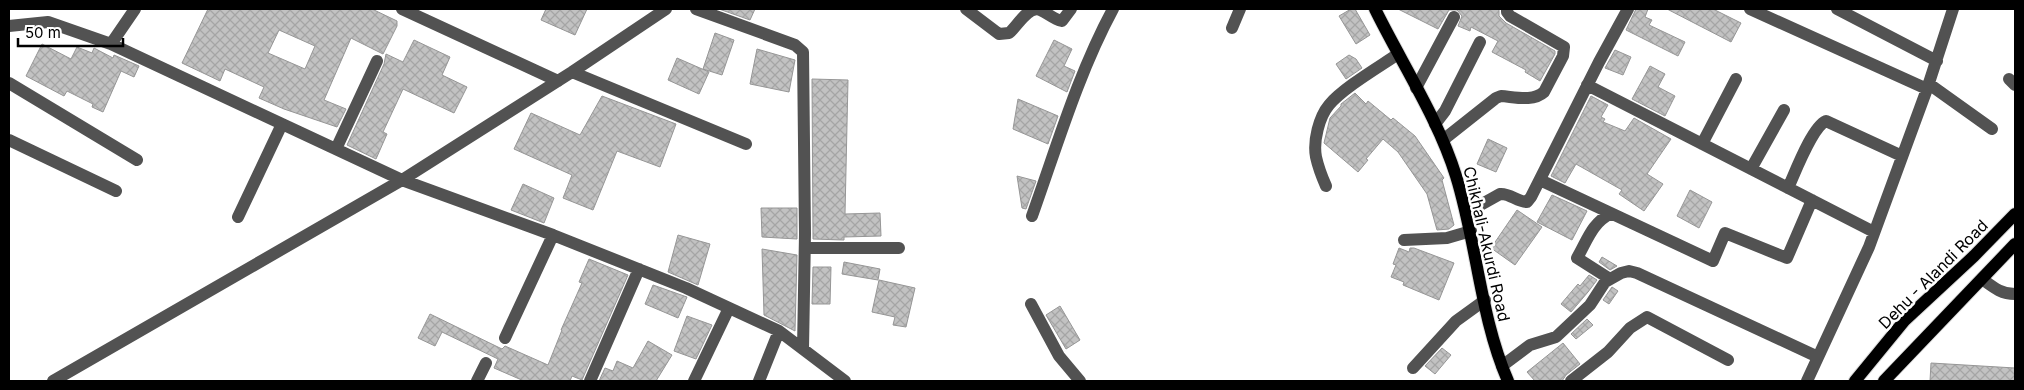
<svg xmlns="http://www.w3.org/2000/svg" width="2024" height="390" font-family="Inter,sans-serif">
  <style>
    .building { fill: url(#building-cross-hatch); stroke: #969696; fill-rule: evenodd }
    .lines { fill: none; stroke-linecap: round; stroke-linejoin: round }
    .major-casing { stroke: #dbdbdb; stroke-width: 14 }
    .minor { stroke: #525252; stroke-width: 12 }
    .major { stroke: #000; stroke-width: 12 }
    .labels { text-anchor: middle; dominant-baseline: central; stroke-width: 5; stroke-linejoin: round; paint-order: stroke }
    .street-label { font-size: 16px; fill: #000; stroke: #fff }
  </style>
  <defs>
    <pattern id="building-cross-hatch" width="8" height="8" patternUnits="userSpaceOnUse" patternTransform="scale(1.25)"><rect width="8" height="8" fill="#c2c2c2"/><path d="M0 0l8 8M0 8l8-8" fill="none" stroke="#a5a5a5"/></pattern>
  </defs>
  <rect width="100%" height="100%" fill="#fff"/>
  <path class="building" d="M208,9H372L397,21V26L383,54L351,38L324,100L346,109L337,127L284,109L259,98L264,87L225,69L220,81L182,63ZM279,30L315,46L305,69L268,53Z
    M546,9H587L575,35L541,20Z
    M719,9H755L750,20Z
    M1351,9H1355L1370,35L1356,44L1339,16Z
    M1398,9H1499V16L1506,23L1555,51V54L1540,81L1525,72L1526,70L1492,52L1498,41L1471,27L1470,31L1458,26L1462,16L1457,10H1449L1438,29Z
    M1636,9H1648L1645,17L1652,20L1649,25L1685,42L1678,56L1626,30Z
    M1667,9H1713L1741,23L1731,42Z
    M715,33L734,40L722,75L703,69Z
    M414,40L450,57L442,75L467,87L454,113L403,89L383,132L387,134L376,159L347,145L384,64L386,54L403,62Z
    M1054,40L1072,49L1064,66L1075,71L1067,92L1036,76Z
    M42,44L71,59L77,47L92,53L94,48L113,58L114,55L139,66L134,77L121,71L103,112L92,107L93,104L67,91L64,96L26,76Z
    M757,49L795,60L789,92L750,84Z
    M1615,50L1631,57L1623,75L1605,68Z
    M1349,55L1356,59L1362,68L1346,79L1336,64Z
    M677,58L709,72L699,94L668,80Z
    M1650,66L1665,74L1658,87L1675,96L1665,116L1632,99Z
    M812,79L848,80L845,214L880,213L881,236L844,237V240L813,239Z
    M1355,93L1366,104L1368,101L1391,120L1393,118L1415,136L1444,178L1442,180L1454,225L1449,229L1437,230L1427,194L1398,152L1383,139L1366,159L1368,160L1358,172L1324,143L1330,118L1341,106V104Z
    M602,96L676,124L660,167L617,151L593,210L563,198L572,175L514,149L531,113L580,135Z
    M1591,96L1608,105L1601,117L1605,119L1603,122L1625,131L1634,118L1671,139L1647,174L1663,184L1644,211L1619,194L1622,190L1576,164L1565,183L1551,176Z
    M1018,99L1058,116L1048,144L1013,129Z
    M1488,139L1507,148L1496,172L1477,164Z
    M1017,176L1036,181L1026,209L1022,208Z
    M523,184L554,198L544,223L511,210Z
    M1690,190L1712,202L1699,228L1677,216Z
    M1552,195L1587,211L1572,240L1537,222Z
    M761,208H797V239L762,237Z
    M1517,210L1542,227L1515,265L1491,248Z
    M678,235L710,244L698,285L668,272Z
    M1399,248L1409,252L1410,248H1414L1454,263L1439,300L1403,285L1404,282L1391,277L1396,265L1393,264Z
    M762,249L797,255L795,331L764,315Z
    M1602,257L1617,266L1610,270L1599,262Z
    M589,259L628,275L582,380L572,376L570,381H524L494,368L498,359L442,332L435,346L418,338L430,314L502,349L505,346L548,365L562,330H561L582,283L579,282Z
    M844,262L880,269L878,280L842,274Z
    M813,267H831L830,304H812Z
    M1589,275L1597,280L1588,292L1571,312L1561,304L1578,284L1580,286Z
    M879,280L915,288L906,327L893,325L895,317L872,312Z
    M653,285L687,297L678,318L645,304Z
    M1612,287L1618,291L1609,304L1603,300Z
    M1060,306L1080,340L1066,349L1046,315Z
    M687,316L712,325L696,359L674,351Z
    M1587,319L1593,325L1576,339L1571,334Z
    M648,341L672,355L656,381H599L605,368L613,371L617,361L633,368Z
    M1563,343L1580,364L1566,375L1562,381H1535L1527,372Z
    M1442,348L1451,355L1435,374L1425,366Z
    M1931,363L2015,368V381H1930Z"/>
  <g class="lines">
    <g class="major-casing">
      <path id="major" d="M1375,9C1401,62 1439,120 1456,176C1477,243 1480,317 1508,381
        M1855,381L1905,320L1974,256L2015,214
        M1884,381L2015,244"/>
    </g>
    <path class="minor" d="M135,9L111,44L402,180L553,235L686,288L779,331L845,381
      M402,9L558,81
      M696,9L795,45L803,52L805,234L803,349
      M966,9L999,34L1009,33C1017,27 1028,5 1040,10C1048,13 1053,19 1062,21L1071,9
      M1750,9L1927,89
      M1837,9L1937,61
      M9,26L48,22L111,44
      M1232,28L1240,9
      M572,72L746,144
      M2009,79L2015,85
      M9,83L137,160
      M1929,84L1992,129
      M1587,85L1874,232
      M1416,88L1454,17
      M1435,124L1445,111L1480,42
      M9,140L116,191
      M1443,140L1496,98L1501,96C1515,97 1533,102 1544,92L1563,56L1564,47L1510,16L1507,12V9
      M1702,144L1736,79
      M336,149L377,61
      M1751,169L1784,110
      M1540,180L1713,261L1725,233L1787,258L1812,200
      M1326,186C1322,177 1318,166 1316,157C1313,141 1319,117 1329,105C1343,88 1379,67 1398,54
      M1788,188C1795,173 1812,127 1826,121L1902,156
      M1466,213L1500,194C1510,193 1517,202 1527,202L1531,197L1599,62L1628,9
      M1610,214C1592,223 1587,241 1577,258L1610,279
      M1032,216C1057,146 1078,74 1113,9
      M238,217L282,124
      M1404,240L1447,238L1471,231
      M805,248H899
      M1982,279C1993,287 2001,294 2015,294
      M1031,304L1059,356L1080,381
      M505,338L553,235
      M1502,366L1530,345L1556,337L1590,305L1605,282L1621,273L1629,271L1637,273L1818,357
      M1413,368L1456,321L1485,300
      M53,381L402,180L572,72L666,9
      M477,381L486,363
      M590,381L639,269
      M694,381L729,308
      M759,381L779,331
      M1571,381L1608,352L1630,328L1647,317L1728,360
      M1807,381L1869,247L1927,89L1953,9"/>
    <use href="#major" class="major"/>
  </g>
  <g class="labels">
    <g class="street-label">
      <text transform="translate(1487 244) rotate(77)">Chikhali-Akurdi Road</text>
      <text transform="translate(1933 274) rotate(-45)">Dehu - Alandi Road</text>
    </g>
  </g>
  <rect width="2024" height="390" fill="none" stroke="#000000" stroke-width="20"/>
  <path d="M18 38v8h105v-8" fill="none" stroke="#000000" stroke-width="2.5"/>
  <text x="25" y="38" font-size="15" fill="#000000" stroke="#ffffff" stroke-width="4" paint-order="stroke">50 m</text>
</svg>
